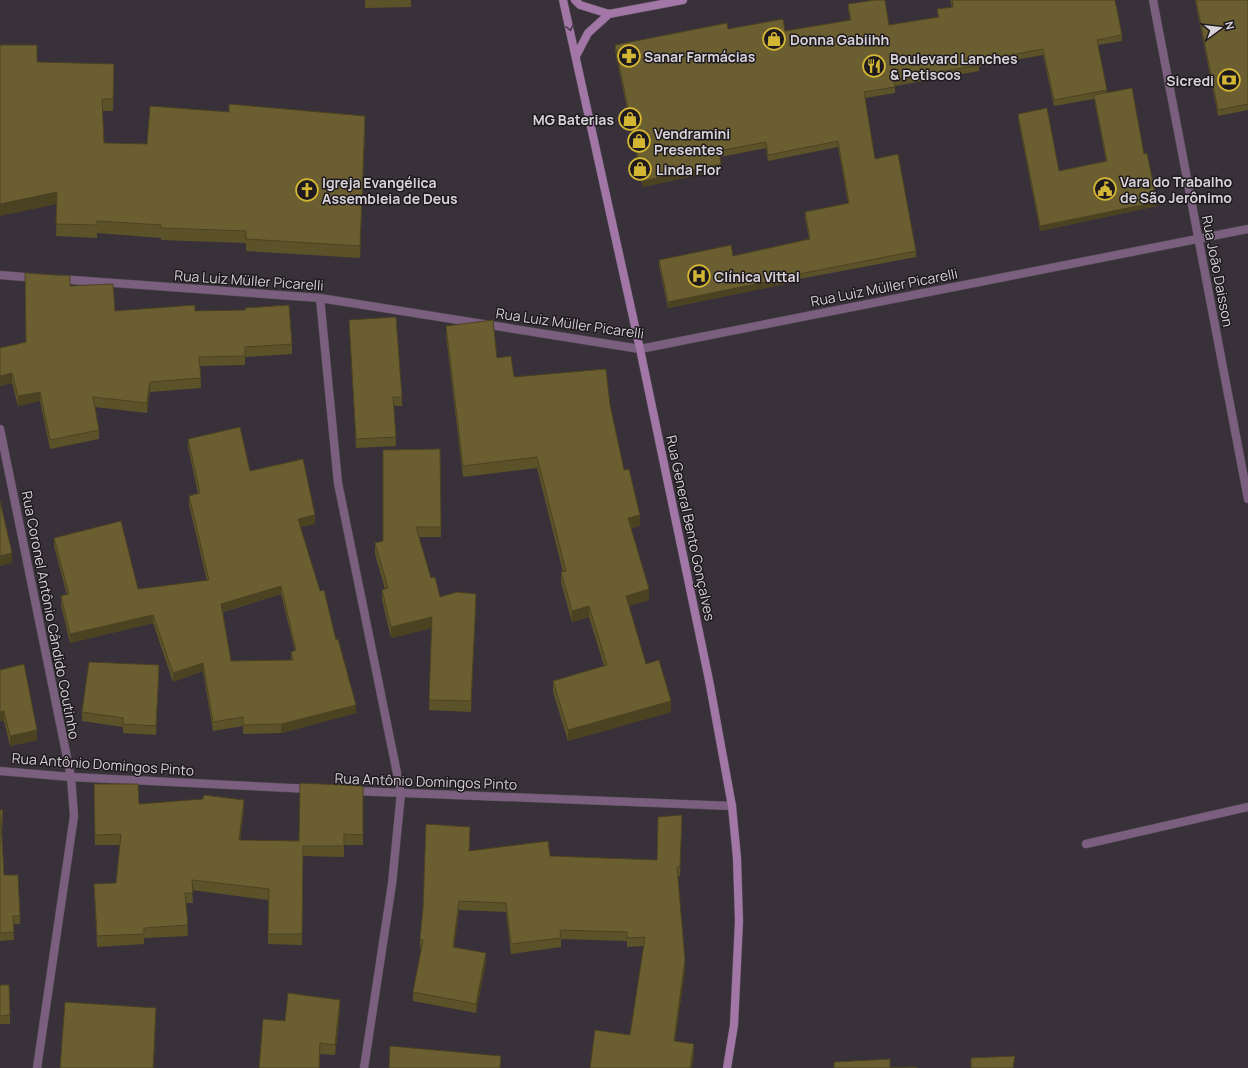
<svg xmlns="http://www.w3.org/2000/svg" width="1248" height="1068" font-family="Manrope,sans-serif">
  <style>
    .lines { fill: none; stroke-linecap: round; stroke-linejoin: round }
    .minor-casing { stroke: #554e56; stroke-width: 9 }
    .tertiary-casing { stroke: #554e56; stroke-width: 9 }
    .secondary-casing { stroke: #554e56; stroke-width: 9 }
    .minor { stroke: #7b5f7e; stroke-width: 8 }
    .tertiary { stroke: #7b5f7e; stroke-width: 8 }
    .secondary { stroke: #a277a7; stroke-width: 8 }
    .wall { fill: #5c522a; fill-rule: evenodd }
    .shaded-wall { fill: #4b4222 }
    .building { fill: #6b5f31; stroke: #4b4222; fill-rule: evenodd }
    .oneway { stroke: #4c3b4e }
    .labels { text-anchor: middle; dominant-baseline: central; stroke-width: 3; stroke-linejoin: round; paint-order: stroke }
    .poi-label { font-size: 14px; font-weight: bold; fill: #d7d3d8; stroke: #1e1a1e; text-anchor: start }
    .street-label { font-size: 14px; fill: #d7d3d8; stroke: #1e1a1e }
  </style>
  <rect width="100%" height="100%" fill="#383139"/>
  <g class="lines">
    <g class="minor-casing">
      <path id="minor" d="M0,275L36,278
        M59,279L320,298L640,349L1248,229
        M320,298L338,483L401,793L392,884L364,1068
        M0,429L71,777L74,816L37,1068
        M1086,844L1248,807"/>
    </g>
    <g class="tertiary-casing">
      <path id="tertiary" d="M1153,0L1248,499
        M0,771L71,777L311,789
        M354,791L732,806"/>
    </g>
    <g class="secondary-casing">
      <path id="secondary" d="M563,0L640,349L709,680L732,806L737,858L739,921L734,1025L727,1068
        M575,0L580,5L609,14L683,0
        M576,56L588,33L609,14"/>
    </g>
    <use href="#minor" class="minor"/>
    <use href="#tertiary" class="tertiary"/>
    <use href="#secondary" class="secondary"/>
  </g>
  <path class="wall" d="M365,0H411V7L365,8Z
    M950,0H1115L1122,35V41L1098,45L1107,92L1144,154L1157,206L1040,231L1018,119V114L1059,171L1106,161L1094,99L1054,106L1043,55L979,66V71L895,86V93L865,98L875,159L916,251V257L799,279V281L668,308L659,266V260L733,256L809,239L805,218V212L848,203L838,147L768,161L766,148L720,157L721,170L643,187L615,51V45L728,29L785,31L850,20L848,10V4L889,25L938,17L937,9L952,7Z
    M1195,0H1248V110L1218,116Z
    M37,62L114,76L113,111H102L104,143L147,144L365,129L360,258L246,251V243L161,240V238L97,233V238L56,236L57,204Z
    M70,286L115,311H195L292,344V354L245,357V365L200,366L201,388L150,392L147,413L95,407L99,430V439L50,449L40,401L18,406L12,383L0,386L26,342Z
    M349,320L402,397V406H394L396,446L356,448Z
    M446,326L497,358L514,377L610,405L624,470L640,526L631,528L649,600L629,606L646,664L671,712L568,741L553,692V681L604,666L589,617L572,622L561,583V572H563L537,468L463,477L446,336Z
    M188,439L250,471L315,524L300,527L336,640L356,713L281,733L243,734V726L213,731L203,671L173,682L153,623L70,643L61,605V596L67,595L54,546V538L138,589L207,581L189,505V496L198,494L188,447ZM281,594L295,651L291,652V660L231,661L223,612Z
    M440,449L441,537H419L431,578L440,597L476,604L471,712L429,710L432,628L391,638L382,600V590L385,589L375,554V543L383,541Z
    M0,670L37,740L10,746L4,721H0Z
    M159,674L156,735L123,733V727L82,721V712Z
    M363,786V845H344V857L303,856L302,945L268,944V900L192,890L193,903H186L188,936L144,938V944L97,947L94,884L116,883L120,845H95L94,795L139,804L244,810L240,840L299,841Z
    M0,810L3,819L2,830L4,875L20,916V924H13L14,940L0,941Z
    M682,815L680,876H678L685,969L675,1041L694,1053L692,1068H590L630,1035L644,946L627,947V941L561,939V947L511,954L506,912L459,910L454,947L486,962L476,1013L413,1001V992L421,949L420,948V939L423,909L470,836L469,851L550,856L657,860Z
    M0,985L10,1015V1024H0Z
    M340,1011L335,1055L320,1054V1068H259L285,1021Z"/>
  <path class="shaded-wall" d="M365,116V129L360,258V246Z
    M721,164V170L643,187V181Z
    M57,192V204L0,216V204Z
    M1157,202V206L1040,231V226Z
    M799,275V281L668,308V302Z
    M12,373V383L0,386V376Z
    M150,382V392L147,413V403Z
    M40,392V401L18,406V396Z
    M315,515V524L298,527V519Z
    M640,515V526L628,529V518Z
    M12,553V563L0,566V556Z
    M281,586V594L221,612V604Z
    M649,589V600L626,607V596Z
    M476,594V604L471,712V701Z
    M589,606V617L572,622V611Z
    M153,615V623L70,643V634Z
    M432,617V628L391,638V627Z
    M203,663V671L173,682V673Z
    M159,665V674L156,735V726Z
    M671,701V712L568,741V730Z
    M356,705V713L281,733V724Z
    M4,711V721H0V712Z
    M37,730V740L10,746V736Z
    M244,800V810L239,850V840Z
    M459,901V910L453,956V947Z
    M486,953V962L476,1013V1004Z
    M685,960V969L674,1050V1041Z
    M340,1000V1011L335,1055V1045Z
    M156,1008V1019L154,1068H153Z
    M320,1043V1068H319Z
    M694,1044V1053L692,1068H690Z"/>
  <path class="building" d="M875,0H885L889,25L939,17L937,9L953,7L952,0H1115L1122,35L1097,40L1107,90L1054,100L1043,49L978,61L979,65L894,80L895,87L864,92L875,159L898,154L916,251L799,274V275L668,302L659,260L731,245L733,256L810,239L805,212L849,203L838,141L768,155L766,142L719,151L721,164L643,181L615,45L727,23L728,29L783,19L785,31L851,20L848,4Z
    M1196,0H1248V104L1218,110Z
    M0,45H37V62L114,64L113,99H102L104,143L147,144L150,106L229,112V104L365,116L360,246L246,239V231L161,228V225L97,221V225L56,224L57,192L0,204Z
    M1132,88L1144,154L1147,153L1157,202L1040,226L1018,114L1047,108L1059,171L1107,161L1094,95Z
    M25,273L70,276V286L113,284L115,311L195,305V311L246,310L245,308L289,305L292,344L245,347V356L199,357L201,378L150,382L147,403L93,397L99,430L50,440L40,392L18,396L12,373L0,376V348L26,342Z
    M396,317L402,397H393L396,437L356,439L349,320Z
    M493,320L497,358L511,356L514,377L606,369L610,405L624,470L629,469L640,515L628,518L649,589L626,596L646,664L659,660L671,701L568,730L553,681L607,665L589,606L572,611L561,572L566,571L537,457L463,466L446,326Z
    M240,427L250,471L303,459L315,515L298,519L320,591L324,590L336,640L338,639L356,705L281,724L243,725V717L213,722L203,663L173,673L153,615L70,634L61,596L69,594L54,538L121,521L138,589L209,580L189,496L200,493L188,439ZM281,586L296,650L291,652L293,660L231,661L221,604Z
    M440,449L441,527H416L431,578L435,577L440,597L457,592L476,594L471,701L429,700L432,617L391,627L382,590L388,588L375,543L383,541V450Z
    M0,501L12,553L0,556Z
    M89,662L159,665L156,726L123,724V718L82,712Z
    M24,664L37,730L10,736L4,711L0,712V670Z
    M300,783L363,786V835L344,834V846H303L302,934H268L269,889L192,880L193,893H185L188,925L144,928V934L97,936L94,884L116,883L121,834L95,835L94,784H138L139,804L203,799L204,795L244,800L239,840L299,841Z
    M0,810H3L1,825L4,875H18L20,916H13L14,932L0,933Z
    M682,815L680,867H677L685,960L674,1041L694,1044L690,1068H590L595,1030L630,1035L645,937L627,938V932L560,930L561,938L511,944L506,903L459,901L453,947L486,953L476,1004L413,992L423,940L420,939L423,909L426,824L470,827L469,851L548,841L550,856L657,860L658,817Z
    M0,985H9L10,1015L0,1016Z
    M288,993L340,1000L335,1045L320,1043L319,1068H259L263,1019L285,1021Z
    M65,1002L156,1008L153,1068H60Z
    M390,1046L501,1056L500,1068H389Z
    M1015,1056L1013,1068H971V1058Z
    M890,1059V1068L917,1067V1068H834V1062Z"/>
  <defs><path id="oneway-chevron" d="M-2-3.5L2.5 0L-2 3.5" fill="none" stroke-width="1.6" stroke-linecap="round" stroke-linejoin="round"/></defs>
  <use class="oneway" href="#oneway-chevron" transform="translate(570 28) rotate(77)"/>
  <defs>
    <g id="shop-ring" transform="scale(1.15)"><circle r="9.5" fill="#1e1a1e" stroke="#d4b635" stroke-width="1.5"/><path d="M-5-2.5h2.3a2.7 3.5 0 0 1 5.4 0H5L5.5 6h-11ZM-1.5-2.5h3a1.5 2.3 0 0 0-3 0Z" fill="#d4b635"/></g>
    <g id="pharmacy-ring" transform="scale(1.15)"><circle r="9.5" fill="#1e1a1e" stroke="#d4b635" stroke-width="1.5"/><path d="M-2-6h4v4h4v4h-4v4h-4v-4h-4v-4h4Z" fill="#d4b635"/></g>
    <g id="restaurant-ring" transform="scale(1.15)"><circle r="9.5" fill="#1e1a1e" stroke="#d4b635" stroke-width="1.5"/><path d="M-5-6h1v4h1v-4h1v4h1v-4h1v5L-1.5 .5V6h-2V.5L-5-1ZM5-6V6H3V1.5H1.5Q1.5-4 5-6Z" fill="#d4b635"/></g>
    <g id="bank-ring" transform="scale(1.15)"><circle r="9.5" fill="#1e1a1e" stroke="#d4b635" stroke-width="1.5"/><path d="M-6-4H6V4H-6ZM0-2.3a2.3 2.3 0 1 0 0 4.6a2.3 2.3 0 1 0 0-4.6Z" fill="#d4b635"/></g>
    <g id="civic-ring" transform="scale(1.15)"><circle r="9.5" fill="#1e1a1e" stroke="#d4b635" stroke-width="1.5"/><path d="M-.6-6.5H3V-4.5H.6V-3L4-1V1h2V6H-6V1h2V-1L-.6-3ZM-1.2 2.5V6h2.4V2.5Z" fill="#d4b635"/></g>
    <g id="church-ring" transform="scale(1.15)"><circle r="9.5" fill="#1e1a1e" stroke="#d4b635" stroke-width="1.5"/><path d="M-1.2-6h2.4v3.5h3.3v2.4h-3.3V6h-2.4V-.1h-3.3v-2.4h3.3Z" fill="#d4b635"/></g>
    <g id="hospital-ring" transform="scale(1.15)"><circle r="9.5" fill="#1e1a1e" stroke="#d4b635" stroke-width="1.5"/><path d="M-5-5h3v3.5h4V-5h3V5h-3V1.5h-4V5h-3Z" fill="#d4b635"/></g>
  </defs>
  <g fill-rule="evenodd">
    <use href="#shop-ring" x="774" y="39"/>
    <use href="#pharmacy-ring" x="629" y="56"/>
    <use href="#restaurant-ring" x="874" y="66"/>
    <use href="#bank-ring" x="1229" y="80"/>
    <use href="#shop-ring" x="630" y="119"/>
    <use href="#shop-ring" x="639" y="141"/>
    <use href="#shop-ring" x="640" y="169"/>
    <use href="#civic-ring" x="1105" y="189"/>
    <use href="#church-ring" x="307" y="190"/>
    <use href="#hospital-ring" x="699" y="276"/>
  </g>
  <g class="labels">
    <g class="poi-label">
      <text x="790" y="39">Donna Gabiihh</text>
      <text x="644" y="56">Sanar Farmácias</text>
      <text x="890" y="58">Boulevard Lanches<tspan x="890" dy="16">&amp; Petiscos</tspan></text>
      <text x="1214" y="80" text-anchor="end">Sicredi</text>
      <text x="614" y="119" text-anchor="end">MG Baterias</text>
      <text x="654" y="133">Vendramini<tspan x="654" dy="16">Presentes</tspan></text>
      <text x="656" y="169">Linda Flor</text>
      <text x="1120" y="181">Vara do Trabalho<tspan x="1120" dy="16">de São Jerônimo</tspan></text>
      <text x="322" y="182">Igreja Evangélica<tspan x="322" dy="16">Assembleia de Deus</tspan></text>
      <text x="714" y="276">Clínica Vittal</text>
    </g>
    <g class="street-label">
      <text transform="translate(1218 271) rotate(79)">Rua João Daisson</text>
      <text transform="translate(249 280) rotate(4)">Rua Luiz Müller Picarelli</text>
      <text transform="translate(884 287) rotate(-11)">Rua Luiz Müller Picarelli</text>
      <text transform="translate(570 323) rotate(8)">Rua Luiz Müller Picarelli</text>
      <text transform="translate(691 528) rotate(78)">Rua General Bento Gonçalves</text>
      <text transform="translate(51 615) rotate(79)">Rua Coronel Antônio Cândido Coutinho</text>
      <text transform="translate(103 764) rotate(4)">Rua Antônio Domingos Pinto</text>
      <text transform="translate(426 781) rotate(2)">Rua Antônio Domingos Pinto</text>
    </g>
  </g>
  <g transform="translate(1220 28) rotate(75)" stroke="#1e1a1e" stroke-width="3" paint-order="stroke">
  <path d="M0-3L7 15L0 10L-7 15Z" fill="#d7d3d8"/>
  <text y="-6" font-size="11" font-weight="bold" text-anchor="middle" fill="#d7d3d8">N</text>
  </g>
</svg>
